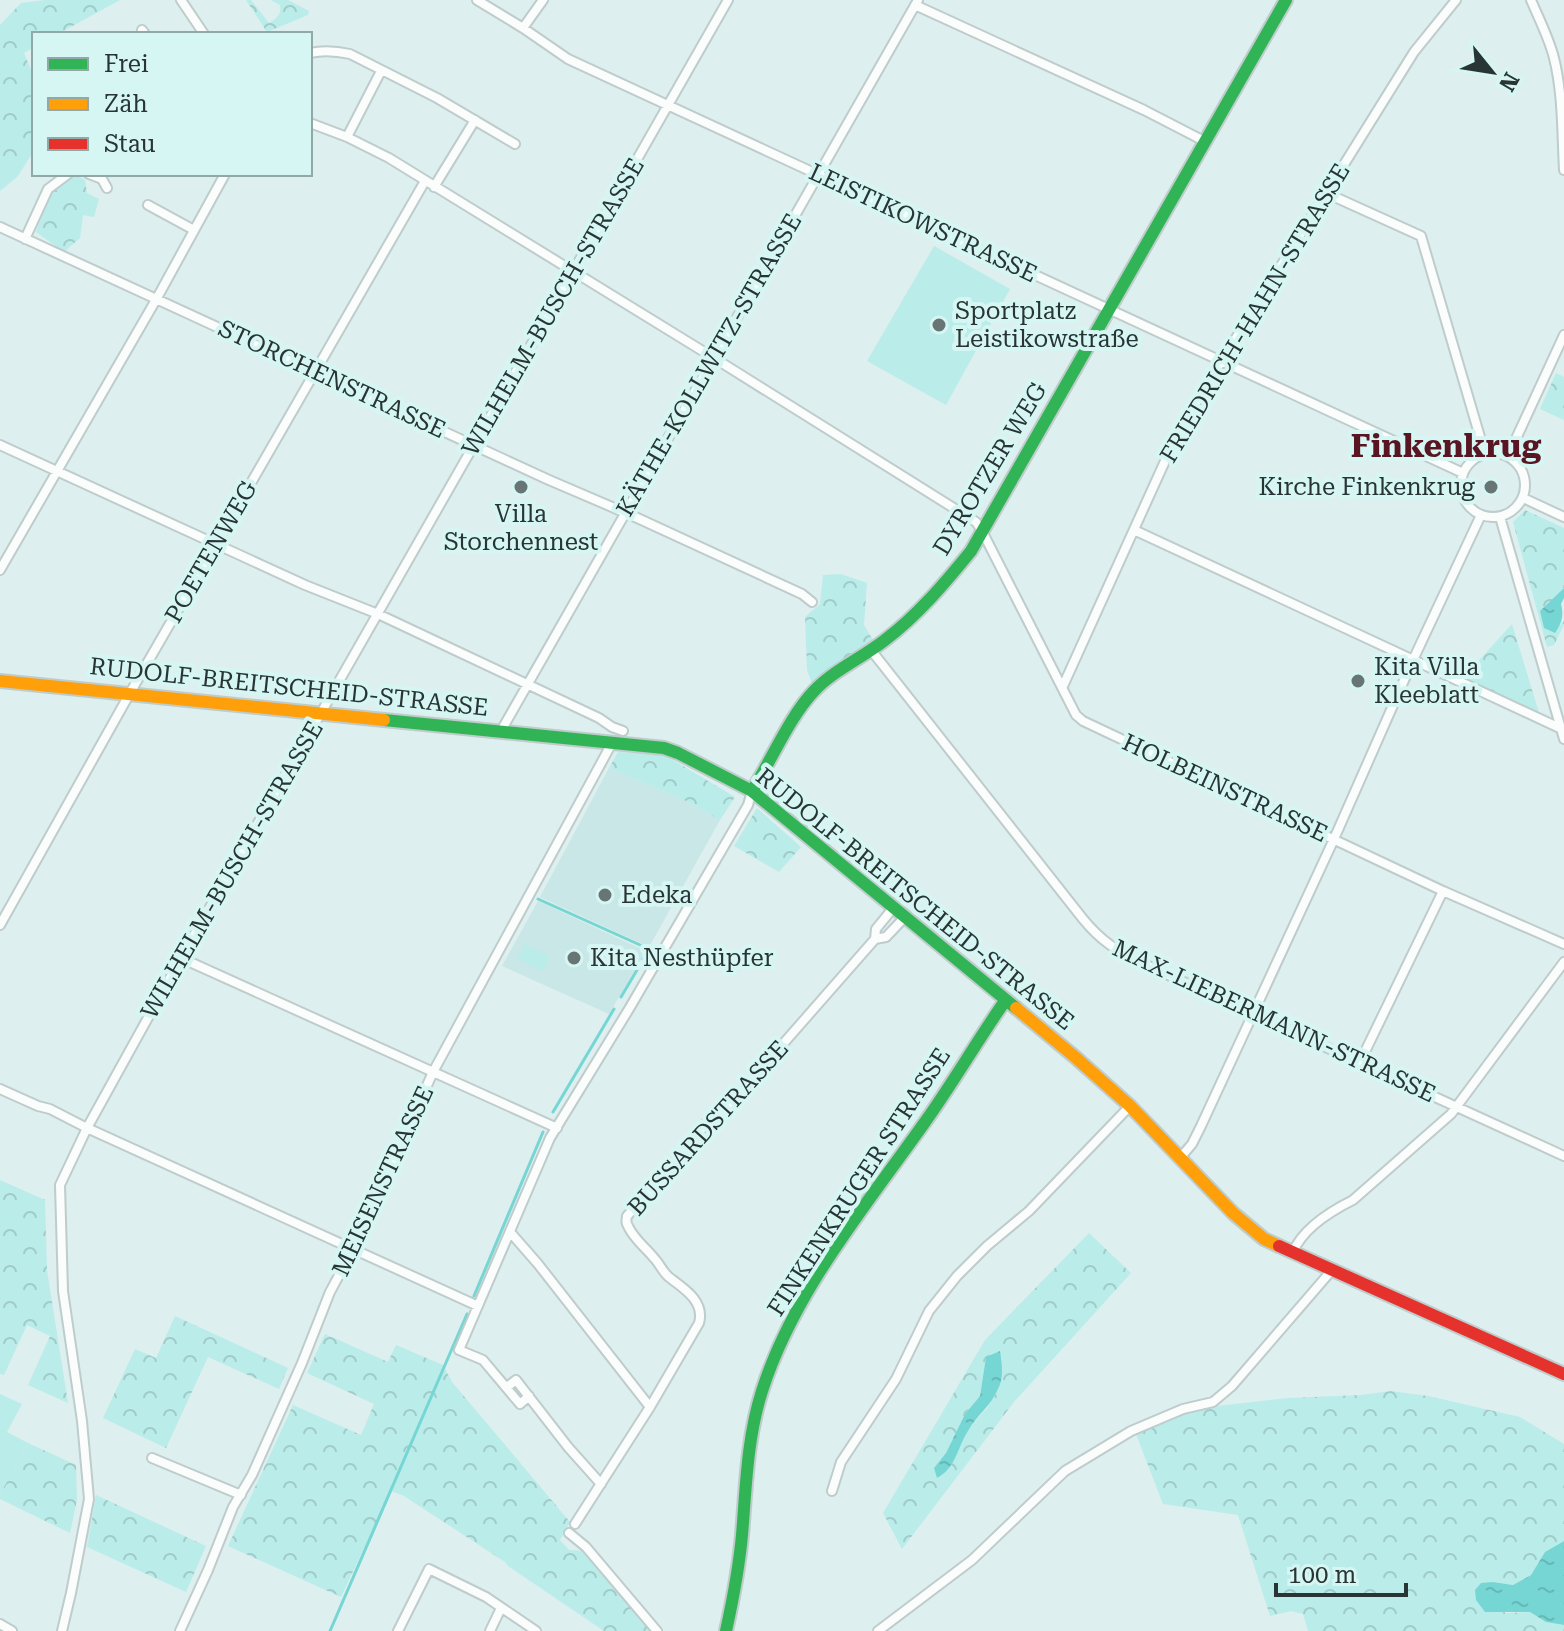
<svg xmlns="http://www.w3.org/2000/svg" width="1564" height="1631" font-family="'Roboto Serif',serif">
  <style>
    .built { fill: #c8e7e6 }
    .forest { fill: url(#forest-crowns); fill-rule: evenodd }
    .garden { fill: #baecea }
    .water { fill: url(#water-ripples) }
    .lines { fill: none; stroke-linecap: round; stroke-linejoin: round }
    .stream { stroke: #76d6d3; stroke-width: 3 }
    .street-casing { stroke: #becccb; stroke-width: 12 }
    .fast-casing { stroke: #becccb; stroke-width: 16 }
    .slow-casing { stroke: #becccb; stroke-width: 16 }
    .jam-casing { stroke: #becccb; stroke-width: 16 }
    .street { stroke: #fafdfc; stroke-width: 8 }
    .fast { stroke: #30b455; stroke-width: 12 }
    .slow { stroke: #ff9f0a; stroke-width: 12 }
    .jam { stroke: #e5322d; stroke-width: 12 }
    .poi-dot { fill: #677675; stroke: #d6f6f4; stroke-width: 3 }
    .labels { text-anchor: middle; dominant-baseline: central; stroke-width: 8; stroke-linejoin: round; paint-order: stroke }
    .street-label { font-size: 24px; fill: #283534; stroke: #d6f6f4 }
    .poi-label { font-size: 24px; fill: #283534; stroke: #d6f6f4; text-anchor: start }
    .district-label { font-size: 32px; font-weight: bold; fill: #5a1523; stroke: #d6f6f4 }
  </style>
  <defs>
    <pattern id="forest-crowns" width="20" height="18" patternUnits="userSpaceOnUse" patternTransform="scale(2)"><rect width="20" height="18" fill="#baecea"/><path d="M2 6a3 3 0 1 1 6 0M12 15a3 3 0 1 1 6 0" fill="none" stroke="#a0cbc9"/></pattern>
    <pattern id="water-ripples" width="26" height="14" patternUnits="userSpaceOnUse" patternTransform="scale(2)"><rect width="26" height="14" fill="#76d6d3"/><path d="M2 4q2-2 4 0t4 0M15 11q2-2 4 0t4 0" fill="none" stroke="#66b8b6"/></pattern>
  </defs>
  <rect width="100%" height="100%" fill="#ddefee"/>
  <path class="built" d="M609,768L684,800L720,820L649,947L540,897Z
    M538,901L646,951L609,1014L502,966Z"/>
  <path class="forest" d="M45,0H120L58,34H34V47L24,53L34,77V151L17,177L0,191V25L21,3Z
    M246,0H251L269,23C276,19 282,14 280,5L271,0H288L309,11L308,15L267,32Z
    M73,174L85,180L87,193L99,199L94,217L83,215L80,238L64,252L36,232C44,211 51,183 73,174Z
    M1556,373L1564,377V420L1540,409Z
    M1525,510L1564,528V588L1540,612L1555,632L1564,620V625L1554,645L1547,647L1513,522Z
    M841,574L867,583L864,625L874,642L812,684L807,670L805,617L820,604L823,575Z
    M1512,624L1540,716L1464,677Z
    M618,752L661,755L673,760L735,797L720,820L684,800L609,768Z
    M757,808L801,847L779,872L734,846Z
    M0,1180L45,1200L47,1270L68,1403L28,1385L50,1336L27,1325L4,1375L0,1374Z
    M1089,1233L1131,1273L1014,1402L902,1549L883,1513L985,1340ZM986,1357L999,1388L987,1408L934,1467L946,1453L965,1414L980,1396Z
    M175,1316L288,1368L279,1389L208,1357L166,1448L103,1418L135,1349L156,1358Z
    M325,1334L388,1362L396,1345L443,1365L452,1382L570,1522L560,1540L569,1550L584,1551L652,1631H604L508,1566L505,1562L404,1496L391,1491L341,1597L228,1546L293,1405L361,1435L374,1404L307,1373Z
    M1391,1391L1428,1396L1520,1417L1564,1444V1541L1545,1552L1531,1575L1513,1585L1493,1582L1505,1613L1530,1612L1546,1622L1564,1625V1631H1308L1303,1614L1291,1611L1270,1616L1238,1515L1163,1504L1136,1434L1187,1413L1217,1406L1288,1398L1361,1395Z
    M28,1443L76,1465L77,1500L70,1533L0,1499V1494Z
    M96,1495L206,1546L186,1592L87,1547Z"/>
  <path class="garden" d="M934,246L1010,289L946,405L867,361Z
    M525,944L550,956L543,971L518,959Z
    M0,1394L22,1404L7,1432L28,1443L0,1494Z"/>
  <path class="water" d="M1564,588V598L1561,604C1564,615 1562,623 1555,633L1544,628L1540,611Z
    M1000,1351C1002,1365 1004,1377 998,1389C991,1406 976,1416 968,1431C957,1448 956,1468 937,1478L934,1468L946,1453L965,1414L980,1396L986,1357Z
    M1564,1541V1625L1546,1622L1530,1612H1485L1476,1600L1475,1590L1481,1583L1493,1582L1513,1585L1531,1575L1545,1552Z"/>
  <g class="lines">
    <path class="stream" d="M538,899L649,949L643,959
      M621,997L637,970
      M553,1112L614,1009
      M474,1296L543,1132
      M330,1631L467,1314"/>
    <g class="street-casing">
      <path id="street" d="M181,0L204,34
        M477,0L523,28L568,59L1463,473
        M1531,0C1539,19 1549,38 1554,58C1563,94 1562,133 1564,170
        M915,5L1144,110L1206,142
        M523,28L543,0
        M142,30L145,34
        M310,53C324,50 336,51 350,54L437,98L515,144
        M310,123L347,137L389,158L714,358L976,522L982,531L1076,715L1083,721L1443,891L1564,944
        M347,137L381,71
        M89,174L102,179L107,188
        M434,187L475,120
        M1326,193L1421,236L1485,454
        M148,205L194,230
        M0,227L549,480L633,516L802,594L812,602
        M25,239L48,189L68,174
        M0,445L305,585L378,614L599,718L612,727L623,731
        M1461 485a32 32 0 1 1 64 0a32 32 0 1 1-64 0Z
        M1508,456L1564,335
        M1523,498L1564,517
        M1500,517L1564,739
        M1134,530L1564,730
        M0,570L157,298L225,174
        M871,650L1083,919C1101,941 1117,951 1142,963L1564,1156
        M1063,686L1180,428L1414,52L1456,0
        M501,731L918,0
        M0,925L130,693L425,181
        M875,939L886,937L905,917
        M181,958L557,1128
        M1360,1062L1443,891
        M0,1089L38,1106L50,1109L87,1128L478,1306
        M1180,1158L1192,1144L1201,1126L1334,839L1413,660L1481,515
        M510,1232L538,1264L650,1407
        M1293,1252C1303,1228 1331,1211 1353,1200L1451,1114L1564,962
        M507,1387L516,1380L568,1447L601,1484
        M529,1396L520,1404L483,1360L459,1350L550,1138L629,1009L748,805L752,791
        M152,1458L241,1495
        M832,1491L841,1462L896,1379L929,1311L957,1276L987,1246L1029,1211L1130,1106
        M575,1524L650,1407L699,1323C705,1302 685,1289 670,1278C663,1273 660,1264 654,1258C646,1248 635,1240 629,1228C626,1222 626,1223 627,1216L663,1178L711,1117L733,1101L875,939L876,929L894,907
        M569,1533L586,1547L657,1631
        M0,1624L12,1631
        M62,1631L71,1593L89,1499L82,1421L63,1291L60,1185L87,1128L181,958L728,0
        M180,1631L208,1570L233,1507L252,1475L302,1363L330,1292L358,1240L433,1072L612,743
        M398,1631L429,1569L486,1597L536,1631
        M490,1631L501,1608
        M878,1631L972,1560L1065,1471L1131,1431L1183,1409L1213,1402L1232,1386L1332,1270"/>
    </g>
    <g class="fast-casing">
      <path id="fast" d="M384,720L664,748L678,753L752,791L1016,1008
        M752,791C771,761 790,716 814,691C834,670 862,658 885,640C918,615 945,583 971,551L1286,0
        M726,1631C733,1599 739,1568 742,1535C746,1487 747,1438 762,1391C794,1291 865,1207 925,1122C953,1083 977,1041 1005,1001"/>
    </g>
    <g class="slow-casing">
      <path id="slow" d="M0,681L384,720
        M1016,1008L1075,1057L1130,1106L1233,1213L1264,1239L1279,1246"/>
    </g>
    <g class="jam-casing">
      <path id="jam" d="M1279,1246L1564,1374"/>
    </g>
    <use href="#street" class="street"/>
    <use href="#fast" class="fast"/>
    <use href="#slow" class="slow"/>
    <use href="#jam" class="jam"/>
  </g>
  <g class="poi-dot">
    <circle cx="939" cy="325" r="8"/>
    <circle cx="521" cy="487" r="8"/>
    <circle cx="1491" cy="487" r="8"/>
    <circle cx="1358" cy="681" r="8"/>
    <circle cx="605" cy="895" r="8"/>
    <circle cx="574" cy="958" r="8"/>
  </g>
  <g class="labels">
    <g class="street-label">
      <text transform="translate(923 223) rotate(25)">LEISTIKOWSTRASSE</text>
      <text transform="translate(553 307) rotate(-60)">WILHELM-BUSCH-STRASSE</text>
      <text transform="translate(1255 313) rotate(-59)">FRIEDRICH-HAHN-STRASSE</text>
      <text transform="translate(709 365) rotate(-60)">KÄTHE-KOLLWITZ-STRASSE</text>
      <text transform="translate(332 379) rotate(25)">STORCHENSTRASSE</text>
      <text transform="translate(990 469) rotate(-59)">DYROTZER WEG</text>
      <text transform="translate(211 552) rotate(-60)">POETENWEG</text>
      <text transform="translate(289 687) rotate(6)">RUDOLF-BREITSCHEID-STRASSE</text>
      <text transform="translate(1225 788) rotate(25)">HOLBEINSTRASSE</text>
      <text transform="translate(232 870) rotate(-60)">WILHELM-BUSCH-STRASSE</text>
      <text transform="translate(915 899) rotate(39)">RUDOLF-BREITSCHEID-STRASSE</text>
      <text transform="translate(1274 1021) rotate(25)">MAX-LIEBERMANN-STRASSE</text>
      <text transform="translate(708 1128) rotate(-48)">BUSSARDSTRASSE</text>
      <text transform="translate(383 1181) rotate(-65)">MEISENSTRASSE</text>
      <text transform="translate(859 1182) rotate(-57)">FINKENKRUGER STRASSE</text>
    </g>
    <g class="poi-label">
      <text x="955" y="311">Sportplatz<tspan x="955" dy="28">Leistikowstraße</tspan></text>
      <text x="1475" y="487" text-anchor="end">Kirche Finkenkrug</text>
      <text x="521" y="514" text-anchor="middle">Villa<tspan x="521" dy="28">Storchennest</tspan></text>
      <text x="1374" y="667">Kita Villa<tspan x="1374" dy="28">Kleeblatt</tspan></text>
      <text x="621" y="895">Edeka</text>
      <text x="590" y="958">Kita Nesthüpfer</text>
    </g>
    <g class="district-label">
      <text x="1446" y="446">Finkenkrug</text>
    </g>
  </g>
  <rect x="32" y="32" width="280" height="144" fill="#d6f6f4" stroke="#90a9a7" stroke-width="2"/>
  <rect x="48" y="58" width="40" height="12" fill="#30b455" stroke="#90a9a7" stroke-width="2"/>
  <text x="104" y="72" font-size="24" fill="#283534">Frei</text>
  <rect x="48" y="98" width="40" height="12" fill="#ff9f0a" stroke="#90a9a7" stroke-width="2"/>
  <text x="104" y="112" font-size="24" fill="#283534">Zäh</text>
  <rect x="48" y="138" width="40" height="12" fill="#e5322d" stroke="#90a9a7" stroke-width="2"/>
  <text x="104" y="152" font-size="24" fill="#283534">Stau</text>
  <g transform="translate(1492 72) rotate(120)" stroke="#d6f6f4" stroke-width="6" paint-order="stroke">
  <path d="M0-6L14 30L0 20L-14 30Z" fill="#283534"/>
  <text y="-12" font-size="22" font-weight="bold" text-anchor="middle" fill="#283534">N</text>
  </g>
  <path d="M1276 1583v12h130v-12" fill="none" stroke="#283534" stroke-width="4"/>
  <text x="1288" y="1583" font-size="24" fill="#283534" stroke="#d6f6f4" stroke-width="6" paint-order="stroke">100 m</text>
</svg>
